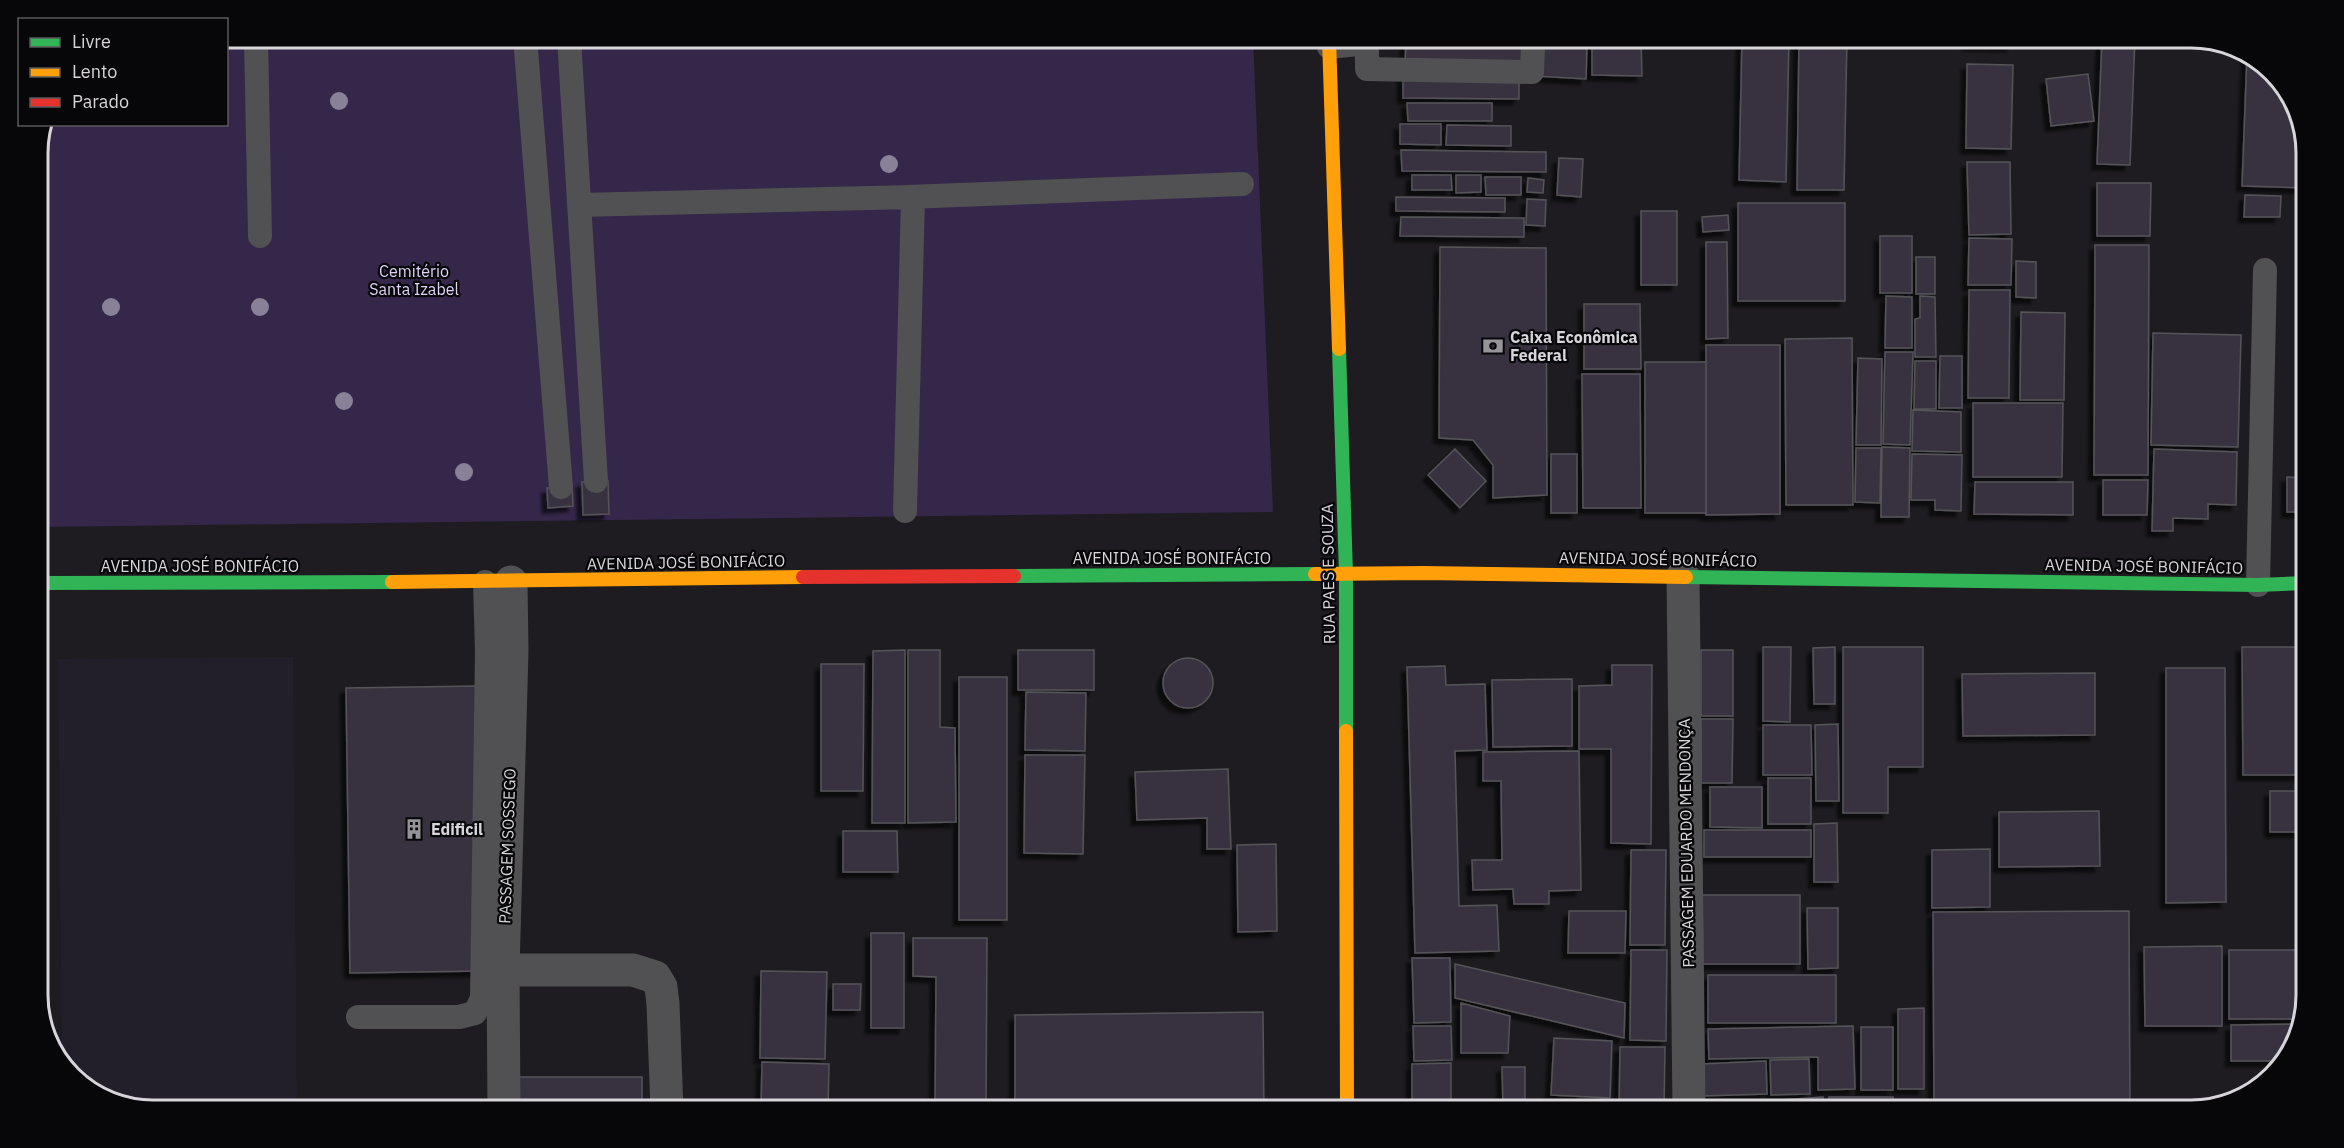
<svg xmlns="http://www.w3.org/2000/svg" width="2344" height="1148" font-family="'IBM Plex Sans',sans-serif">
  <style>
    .built { fill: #221f2a }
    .green { fill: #34274a }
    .building { fill: #38333f; stroke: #555458; stroke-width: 1.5; filter: url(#shadow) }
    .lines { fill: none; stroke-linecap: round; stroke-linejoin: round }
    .lane { stroke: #515052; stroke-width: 24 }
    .street { stroke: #515052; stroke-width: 33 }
    .fast { stroke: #30b455; stroke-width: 14 }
    .slow { stroke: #ff9f0a; stroke-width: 14 }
    .jam { stroke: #e5322d; stroke-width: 14 }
    .tree { fill: #888197 }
    .labels { text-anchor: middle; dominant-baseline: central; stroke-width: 4.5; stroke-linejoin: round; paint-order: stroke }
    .park-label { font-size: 16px; fill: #dfd4f8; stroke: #070609 }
    .poi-label { font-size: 16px; font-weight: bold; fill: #d7d5da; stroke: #070609; text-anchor: start }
    .street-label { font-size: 16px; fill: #d7d5da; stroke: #070609 }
    .rim { fill: none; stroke: #d7d5da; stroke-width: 3 }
  </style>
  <defs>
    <filter id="shadow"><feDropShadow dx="-5.5" dy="5.5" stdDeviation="1.5" flood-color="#0009"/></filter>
  </defs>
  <rect width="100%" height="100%" fill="#1e1c20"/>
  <path class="built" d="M293,657L297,1110H153L102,1099L62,1064L58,659Z"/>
  <path class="green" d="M227,38H1253L1273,512L38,527V146L47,125L226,124Z"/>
  <path class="building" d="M1406,38H1529L1528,69L1405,66Z
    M1592,38H1641L1642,76L1592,75Z
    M1742,38H1789L1786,182L1739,180Z
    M1799,38H1847L1844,190H1797Z
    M1968,38H2013L2012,46L1968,45Z
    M2102,38H2135L2130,165L2097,164Z
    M1538,42L1587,44L1586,79L1536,76Z
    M2247,54L2287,89L2306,146V188L2242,186Z
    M1967,64L2013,65L2011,149L1966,148Z
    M1403,73L1519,75V99L1403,98Z
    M2088,74L2094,121L2051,126L2046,79Z
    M1407,103H1492V121H1408Z
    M1400,124H1441V145L1400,144Z
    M1447,125L1511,126V146L1446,145Z
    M1401,150L1546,152V172L1402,171Z
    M1559,158L1583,159L1581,197L1557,195Z
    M1967,162H2010L2011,234L1969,235Z
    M1412,175H1451L1452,190H1412Z
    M1456,175H1481V192L1456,193Z
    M1485,177H1521V195H1486Z
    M1528,178L1544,180L1543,193L1527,192Z
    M2097,183H2151L2150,236H2097Z
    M2245,195L2281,196L2280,217H2244Z
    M1396,197L1505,198V212L1396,211Z
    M1527,199L1546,200L1545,226L1526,225Z
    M1738,203H1845V301H1738Z
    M1641,211H1677V285H1641Z
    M1728,215L1729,230L1703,232L1702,217Z
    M1401,217L1524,218V237L1400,236Z
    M1880,236H1912V293H1880Z
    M1969,238L2012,239L2011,285H1968Z
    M1706,242H1727L1728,338L1706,339Z
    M2095,245H2149L2148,475H2094Z
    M1440,247L1546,248L1547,495L1493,498V465L1473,440L1439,438Z
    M1916,257H1935V294H1916Z
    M2016,261L2036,262V298L2016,297Z
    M1969,290H2010L2009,398H1968Z
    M1886,296L1912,297V348H1885Z
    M1920,296L1935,297L1936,357H1915V319L1920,318Z
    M1584,304H1640L1641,369H1584Z
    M2021,312L2065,313L2064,400H2020Z
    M2153,333L2241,335L2238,447L2151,445Z
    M1852,338L1853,505H1786L1785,339Z
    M1706,345H1780V514L1706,515Z
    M1885,352H1913L1910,445L1883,444Z
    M1940,356H1962V408H1939Z
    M1858,358L1882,359L1881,445H1856Z
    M1915,361H1936V409H1914Z
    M1645,362H1706V513H1645Z
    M1582,374H1640L1641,508H1583Z
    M1973,403H2063L2062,477H1973Z
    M1913,410L1961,412V452L1912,451Z
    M1882,447L1910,448L1909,517H1881Z
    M1856,448H1881L1880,503L1855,502Z
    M1455,449L1486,481L1460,508L1428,475Z
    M2154,449L2237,452L2236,505L2208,504V519L2173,518V531H2152Z
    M1551,454H1577V513H1551Z
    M1912,454L1962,455L1961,511L1935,510V500H1911Z
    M2287,477L2306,478V512H2287Z
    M2103,480H2148L2147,515H2103Z
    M608,481L609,514L583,515L582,482Z
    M1975,482H2073V515L1974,514Z
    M572,486L573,506L548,508L547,488Z
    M1763,647H1791L1790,722L1763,721Z
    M1835,647V704H1814L1813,648Z
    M1843,647H1923V767H1888V813H1843Z
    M2242,647H2305V775H2243Z
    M905,650V823H872L873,651Z
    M908,650H940V727L955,728L956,822L908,823Z
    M1018,650H1094V690H1018Z
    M1701,650H1733V716H1701Z
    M1163 683a25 25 0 1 1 50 0a25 25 0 1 1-50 0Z
    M821,664H864L863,791H821Z
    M1612,665H1652L1651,844L1611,843V749H1579V686L1612,685Z
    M1445,666L1446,685L1485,684L1487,750L1455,751L1459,906L1497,905L1499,951L1415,953L1407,667Z
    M2166,668H2225L2226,902L2166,903Z
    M2095,673V735L1963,736L1962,674Z
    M959,677H1007V920H959Z
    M1572,679V746L1493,747L1492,680Z
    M477,686L481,971L350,973L346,688Z
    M1026,692L1086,693L1085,751L1025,750Z
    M1701,719H1733L1732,783H1701Z
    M1838,724L1839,801H1816L1815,725Z
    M1763,725H1811L1812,775H1763Z
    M1579,751L1581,890L1549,891V904H1514L1513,889L1473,890L1472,860H1502L1501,781H1483V752Z
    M1025,755H1085L1083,854L1024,853Z
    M1228,769L1231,849H1207V818L1137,820L1135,772Z
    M1768,778H1811V824H1768Z
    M1710,787H1762V828L1710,827Z
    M2270,791H2300V832H2270Z
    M2099,811L2100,866L1999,867V812Z
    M1837,823L1838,882H1814V824Z
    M1704,830H1811V857H1704Z
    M843,831H897L898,872H843Z
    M1276,844L1277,931L1238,932L1237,845Z
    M1990,849V907L1932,908V850Z
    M1631,850H1666L1665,945H1630Z
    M1702,895H1800V964H1703Z
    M2305,904H2306V944H2305Z
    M1807,908H1838V968L1808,969Z
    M1569,911H1626L1625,953H1568Z
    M2129,911L2130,1110H1934L1933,912Z
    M871,933H904V1028H871Z
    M913,938H987L986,1110H935L936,977L913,976Z
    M2222,946V1026H2145L2144,947Z
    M1631,950H1667L1666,1041L1630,1040Z
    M2229,950H2306V995L2301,1019H2229Z
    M1412,958H1450L1451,1022L1414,1023Z
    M1455,964L1625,1003L1624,1038L1455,998Z
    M761,971L827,972L825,1059L760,1058Z
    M1708,975H1836V1023H1708Z
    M833,984H861L860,1010H833Z
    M1461,1003L1510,1016L1508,1053H1461Z
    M1924,1008V1089H1898V1009Z
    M1263,1012L1264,1110H1015V1015Z
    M2300,1024L2295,1046L2281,1061H2231V1025Z
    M1413,1026H1451L1452,1060L1414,1061Z
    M1853,1026L1855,1089L1818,1090V1057L1709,1059L1708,1029Z
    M1861,1027H1893V1090H1861Z
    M1554,1038L1612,1041L1610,1098L1551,1095Z
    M1620,1047H1665L1664,1110H1619Z
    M1809,1059L1810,1094L1771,1095L1770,1060Z
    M1766,1061L1767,1094L1702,1096L1701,1064Z
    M762,1062L829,1064L828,1110H761Z
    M1451,1063V1106L1412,1107V1064Z
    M1502,1067H1525V1110H1470V1107L1503,1106Z
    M513,1077H642V1110H513Z
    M1823,1097L1824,1110H1739L1738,1103Z
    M1829,1097H1893L1894,1110H1829Z
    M1734,1101L1735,1110H1701L1700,1103Z
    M2214,1103L2191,1110H2147V1104Z
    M1464,1108V1110H1414V1109Z"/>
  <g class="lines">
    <path class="lane" d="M256,38L260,236
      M525,38L561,487
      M569,38L596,481
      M1329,47L1367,43V69L1532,72L1533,45
      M907,197L1242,184
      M579,205L913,197L905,511
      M2258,585L2265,270
      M358,1017H459L475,1013L482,998L487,653L485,582"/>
    <path class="street" d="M1683,576L1689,1110
      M503,970H633L655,977L661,987L663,1004L667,1110
      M504,1110L503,970L512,651L511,582"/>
    <path class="fast" d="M1339,349L1346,575V731
      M1014,576L1315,574
      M1686,577L2258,585L2306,583
      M38,583L392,582"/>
    <path class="slow" d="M1329,38L1339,349
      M1315,574L1424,573L1686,577
      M392,582L803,577
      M1346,731L1347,1110"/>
    <path class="jam" d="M803,577L1014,576"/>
  </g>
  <g class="tree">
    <circle cx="339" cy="101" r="9"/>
    <circle cx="889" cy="164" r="9"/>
    <circle cx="111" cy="307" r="9"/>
    <circle cx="260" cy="307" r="9"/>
    <circle cx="344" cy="401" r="9"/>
    <circle cx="464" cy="472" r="9"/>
  </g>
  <defs>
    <g id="bank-bare" transform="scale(1.62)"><path d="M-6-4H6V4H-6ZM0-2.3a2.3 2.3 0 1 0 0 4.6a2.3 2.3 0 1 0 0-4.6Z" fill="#969499" stroke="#070609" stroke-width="2.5" paint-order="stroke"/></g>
    <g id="building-bare" transform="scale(1.62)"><path d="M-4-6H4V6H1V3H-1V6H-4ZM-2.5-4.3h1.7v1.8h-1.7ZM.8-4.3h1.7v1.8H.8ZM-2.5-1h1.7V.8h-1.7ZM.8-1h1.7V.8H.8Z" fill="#969499" stroke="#070609" stroke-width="2.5" paint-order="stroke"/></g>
  </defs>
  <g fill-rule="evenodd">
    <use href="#bank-bare" x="1493" y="346"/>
    <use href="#building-bare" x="414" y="829"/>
  </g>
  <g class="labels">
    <g class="park-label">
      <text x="414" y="271">Cemitério<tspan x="414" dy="18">Santa Izabel</tspan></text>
    </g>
    <g class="poi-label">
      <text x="1510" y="337">Caixa Econômica<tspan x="1510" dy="18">Federal</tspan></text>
      <text x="431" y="829">Edificil</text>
    </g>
    <g class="street-label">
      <text x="1172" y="558">AVENIDA JOSÉ BONIFÁCIO</text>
      <text transform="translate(1658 559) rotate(1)">AVENIDA JOSÉ BONIFÁCIO</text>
      <text transform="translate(686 562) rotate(-1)">AVENIDA JOSÉ BONIFÁCIO</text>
      <text x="200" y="566">AVENIDA JOSÉ BONIFÁCIO</text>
      <text transform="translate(2144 566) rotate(1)">AVENIDA JOSÉ BONIFÁCIO</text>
      <text transform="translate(1328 574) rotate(-91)">RUA PAES E SOUZA</text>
      <text transform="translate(1686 843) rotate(-91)">PASSAGEM EDUARDO MENDONÇA</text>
      <text transform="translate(507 846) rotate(-88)">PASSAGEM SOSSEGO</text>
    </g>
  </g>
  <path d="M0 0H2344V1148H0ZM153 48H2191A105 105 0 0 1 2296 153V995A105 105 0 0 1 2191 1100H153A105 105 0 0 1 48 995V153A105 105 0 0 1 153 48Z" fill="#070609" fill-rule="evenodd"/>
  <path class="rim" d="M153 48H2191A105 105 0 0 1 2296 153V995A105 105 0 0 1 2191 1100H153A105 105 0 0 1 48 995V153A105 105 0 0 1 153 48Z"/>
  <rect x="18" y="18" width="210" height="108" fill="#070609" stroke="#5a595d" stroke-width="1.5"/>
  <rect x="30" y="38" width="30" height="9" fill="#30b455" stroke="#5a595d" stroke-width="1.5"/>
  <text x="72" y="48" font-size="18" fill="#d7d5da">Livre</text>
  <rect x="30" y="68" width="30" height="9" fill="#ff9f0a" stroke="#5a595d" stroke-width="1.5"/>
  <text x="72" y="78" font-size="18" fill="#d7d5da">Lento</text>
  <rect x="30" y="98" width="30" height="9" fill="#e5322d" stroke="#5a595d" stroke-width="1.5"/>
  <text x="72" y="108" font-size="18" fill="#d7d5da">Parado</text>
</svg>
